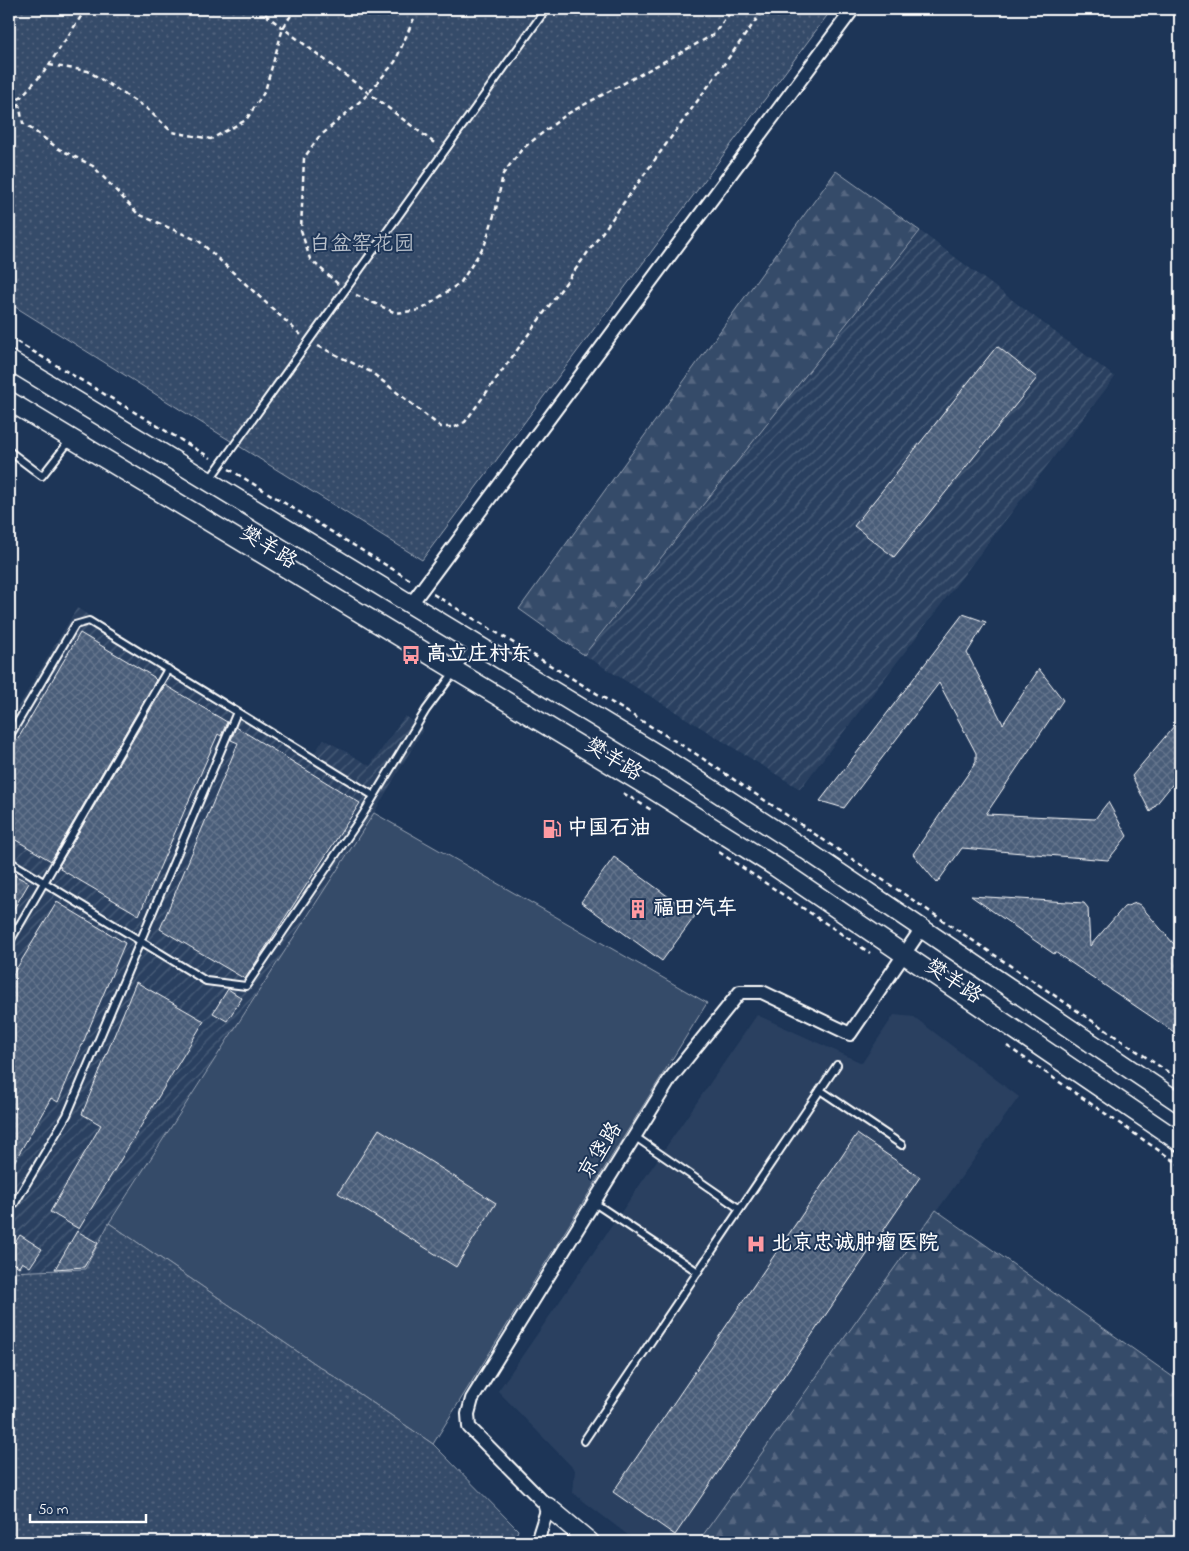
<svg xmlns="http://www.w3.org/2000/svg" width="1189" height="1551" font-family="'Indie Flower','LXGW WenKai TC',sans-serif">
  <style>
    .built { fill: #2a4161 }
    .industrial { fill: url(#industrial-furrows) }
    .green { fill: #364b69; stroke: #9aa5b4 }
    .forest { fill: url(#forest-firs); stroke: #9aa5b4 }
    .park { fill: url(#park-dots); stroke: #9aa5b4 }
    .building { fill: url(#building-cross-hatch); stroke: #fff }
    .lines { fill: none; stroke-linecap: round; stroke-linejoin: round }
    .lane-casing { stroke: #fff; stroke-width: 10 }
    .street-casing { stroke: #fff; stroke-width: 16 }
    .secondary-casing { stroke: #fff; stroke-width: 21 }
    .path { stroke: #fff; stroke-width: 2.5; stroke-dasharray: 5 4; stroke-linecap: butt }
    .lane { stroke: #1d3557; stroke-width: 6 }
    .street { stroke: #1d3557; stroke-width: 12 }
    .secondary { stroke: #1d3557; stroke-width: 18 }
    .labels { text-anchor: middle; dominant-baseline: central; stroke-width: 4; stroke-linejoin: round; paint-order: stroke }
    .park-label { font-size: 21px; fill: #b9c0ca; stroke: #1d3557 }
    .street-label { font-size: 21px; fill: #fff; stroke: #1d3557 }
    .poi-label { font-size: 21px; font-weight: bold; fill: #fff; stroke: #1d3557; text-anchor: start }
  </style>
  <defs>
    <pattern id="industrial-furrows" width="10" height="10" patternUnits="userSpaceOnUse" patternTransform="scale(1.25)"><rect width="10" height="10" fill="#2a4161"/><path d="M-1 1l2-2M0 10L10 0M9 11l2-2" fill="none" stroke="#4a5e79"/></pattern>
    <pattern id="forest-firs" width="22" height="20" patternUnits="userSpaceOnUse" patternTransform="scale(1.25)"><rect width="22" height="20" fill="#364b69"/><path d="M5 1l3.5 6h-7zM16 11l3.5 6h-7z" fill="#546680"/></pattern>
    <pattern id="park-dots" width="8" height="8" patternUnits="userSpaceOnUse" patternTransform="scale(1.25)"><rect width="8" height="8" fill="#364b69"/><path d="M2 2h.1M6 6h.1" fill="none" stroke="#546680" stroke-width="1.8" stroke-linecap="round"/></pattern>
    <pattern id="building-cross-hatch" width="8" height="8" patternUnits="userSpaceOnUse" patternTransform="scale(1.25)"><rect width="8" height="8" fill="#4a5d79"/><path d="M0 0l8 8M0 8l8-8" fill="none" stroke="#65758d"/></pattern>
  </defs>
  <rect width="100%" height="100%" fill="#1d3557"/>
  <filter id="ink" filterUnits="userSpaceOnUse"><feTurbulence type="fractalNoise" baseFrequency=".02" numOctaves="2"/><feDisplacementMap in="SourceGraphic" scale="10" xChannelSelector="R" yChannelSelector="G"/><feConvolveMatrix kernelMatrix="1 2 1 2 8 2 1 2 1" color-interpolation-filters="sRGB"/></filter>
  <g filter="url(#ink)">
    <path class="built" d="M757,1015L862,1063L894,1015L914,1017L1019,1097L698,1542H637L573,1493L575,1470L498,1391Z"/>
    <path class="industrial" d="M920,231L1115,377L800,789L584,655Z
      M77,608L313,755L324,739L370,766L405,716L423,730L374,813L109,1223L85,1269L9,1272V722Z"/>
    <path class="green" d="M374,813L707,1003L433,1444L109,1223Z"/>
    <path class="forest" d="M836,171L920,231L584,655L519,609Z
      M936,1210L1180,1382V1542H698Z"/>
    <path class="park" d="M11,9H832L422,560L9,303V17Z
      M109,1223L433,1444L518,1530L514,1542H9V1272L85,1269Z"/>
    <path class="building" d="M997,346L1037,378L894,557L854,526Z
      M963,614L986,622L967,653L1003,724L1039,669L1063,700L986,814L1095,819L1108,802L1127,836L1108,860L962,848L937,883L913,854L976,762V753L939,683L844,808L820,801Z
      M80,633L154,677V678L156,680L51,861L9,836V754Z
      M165,685L227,722L221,736L218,734L139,915L60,869L61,867L59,866Z
      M1180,719V775L1150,812L1132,776Z
      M236,727L360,803L245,979L160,929L238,743L231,740Z
      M614,857L695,916L662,961L581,902Z
      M9,872L29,883L9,917Z
      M971,896L1084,903L1088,908L1090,946L1124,907L1136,903L1140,905L1180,951V1036L1055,952L1054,954Z
      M57,902L125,943L58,1102L51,1098L9,1171V981Z
      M136,982L204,1021L79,1229L50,1212L101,1125L82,1114Z
      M228,989L242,998L227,1021L213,1013Z
      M379,1129L496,1203L456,1267L338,1193Z
      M857,1134L920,1177L675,1535L613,1492Z
      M77,1231L98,1243L84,1267L55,1269Z
      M20,1235L42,1249L30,1267L22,1262L19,1267L9,1261V1252Z"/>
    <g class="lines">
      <g class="lane-casing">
        <path id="lane" d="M9,451L42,476L64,448L70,439
          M210,479L546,9
          M9,737L75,625L89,621L374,796
          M9,861L206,981L246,986L362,816L426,710L475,644
          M9,943L168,669
          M820,1090L902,1145
          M634,1136L740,1209
          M9,1199L15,1203L67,1115L237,712
          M593,1202L698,1272
          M584,1441L837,1065"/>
      </g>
      <g class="street-casing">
        <path id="street" d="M411,604L853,9
          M537,1542L548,1507L469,1427L468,1414L472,1399L670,1079L740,992H762L850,1034L922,928"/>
      </g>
      <g class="secondary-casing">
        <path id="secondary" d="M9,360L670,762L797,844L1180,1103
          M9,401L650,788L774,866L1180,1142
          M548,1507L590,1542"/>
      </g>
      <path class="path" d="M86,9L44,72L18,100L23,123L59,149L93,166L138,214L199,241L301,335
        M258,9L437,145
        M49,65L88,71L146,108L172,132L211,139L246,120L265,91L283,28L295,9
        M338,284L310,259L301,230L304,158L318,138L365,97L395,62L418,9
        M356,295L396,313L421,310L461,282L485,244L496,209L503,174L522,149L567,114L713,35L733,9
        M9,337L211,458
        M318,346L371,372L441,427H455L465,422L764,9
        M229,469L412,581
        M433,594L693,752L1180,1080
        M623,793L653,811
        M719,852L870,953
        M1007,1046L1180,1165"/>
      <use href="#lane" class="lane"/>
      <use href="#street" class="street"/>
      <use href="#secondary" class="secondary"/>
    </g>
  </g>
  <defs>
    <g id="bus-bare" transform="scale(1.5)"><path d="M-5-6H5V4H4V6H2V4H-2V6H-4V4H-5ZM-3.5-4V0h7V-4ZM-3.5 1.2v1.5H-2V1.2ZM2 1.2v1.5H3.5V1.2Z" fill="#ff9aa2" stroke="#1d3557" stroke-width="2.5" paint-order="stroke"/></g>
    <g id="fuel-bare" transform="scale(1.5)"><path d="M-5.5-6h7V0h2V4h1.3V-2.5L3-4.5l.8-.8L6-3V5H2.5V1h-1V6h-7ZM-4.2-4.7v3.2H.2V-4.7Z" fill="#ff9aa2" stroke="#1d3557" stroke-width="2.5" paint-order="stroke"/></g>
    <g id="building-bare" transform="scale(1.5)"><path d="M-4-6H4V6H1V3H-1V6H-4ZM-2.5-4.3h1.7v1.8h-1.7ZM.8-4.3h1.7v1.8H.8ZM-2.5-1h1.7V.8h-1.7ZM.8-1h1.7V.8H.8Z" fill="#ff9aa2" stroke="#1d3557" stroke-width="2.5" paint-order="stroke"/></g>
    <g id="hospital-bare" transform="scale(1.5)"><path d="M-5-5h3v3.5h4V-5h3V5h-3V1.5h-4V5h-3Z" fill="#ff9aa2" stroke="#1d3557" stroke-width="2.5" paint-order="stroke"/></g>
  </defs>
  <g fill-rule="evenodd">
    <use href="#bus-bare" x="411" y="655"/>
    <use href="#fuel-bare" x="552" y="829"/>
    <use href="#building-bare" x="638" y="909"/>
    <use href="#hospital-bare" x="756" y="1244"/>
  </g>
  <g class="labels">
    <g class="park-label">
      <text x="362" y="245">白盆窑花园</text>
    </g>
    <g class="street-label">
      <text transform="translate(268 548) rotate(32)">樊羊路</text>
      <text transform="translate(613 760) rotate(32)">樊羊路</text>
      <text transform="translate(953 982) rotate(34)">樊羊路</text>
      <text transform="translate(601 1151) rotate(-58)">京垡路</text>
    </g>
    <g class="poi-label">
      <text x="426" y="655">高立庄村东</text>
      <text x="567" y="829">中国石油</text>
      <text x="653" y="909">福田汽车</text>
      <text x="771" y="1244">北京忠诚肿瘤医院</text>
    </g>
  </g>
  <rect width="1189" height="1551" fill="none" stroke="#1d3557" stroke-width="30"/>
  <rect x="15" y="15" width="1159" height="1521" fill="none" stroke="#fff" stroke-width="2" filter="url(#ink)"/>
  <path d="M30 1514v8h116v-8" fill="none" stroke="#ffffff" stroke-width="2.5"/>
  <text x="38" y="1514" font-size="15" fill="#ffffff" stroke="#1d3557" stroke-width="4" paint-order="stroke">50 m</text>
</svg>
